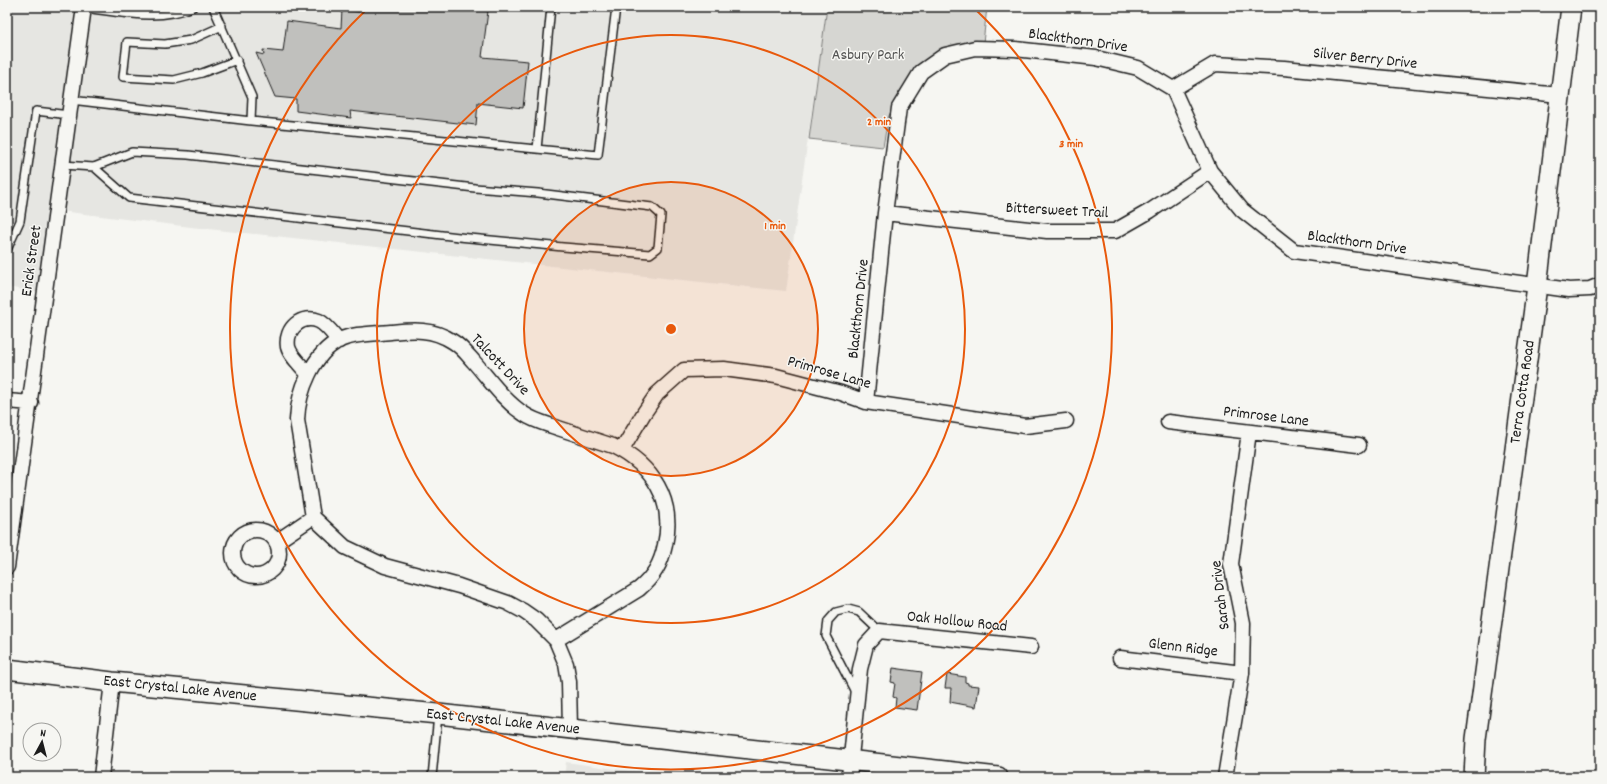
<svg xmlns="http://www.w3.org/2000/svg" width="1607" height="784" font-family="Dekko,sans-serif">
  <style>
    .built { fill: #e6e6e2 }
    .green { fill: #d6d6d2; stroke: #797977 }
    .building { fill: #c0c0bd; stroke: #1c1c1c }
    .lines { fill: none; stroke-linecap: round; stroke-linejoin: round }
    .lane-casing { stroke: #1c1c1c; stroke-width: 10 }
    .street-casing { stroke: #1c1c1c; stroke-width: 17 }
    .secondary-casing { stroke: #1c1c1c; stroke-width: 22 }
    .lane { stroke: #f6f6f2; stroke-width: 7 }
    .street { stroke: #f6f6f2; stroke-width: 14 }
    .secondary { stroke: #f6f6f2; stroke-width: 19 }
    .ring { fill: none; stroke: #e8590c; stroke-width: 2 }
    .labels { text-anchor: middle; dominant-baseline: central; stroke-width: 3; stroke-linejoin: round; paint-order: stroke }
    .street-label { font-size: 16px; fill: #1c1c1c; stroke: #f6f6f2 }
    .park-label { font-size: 16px; fill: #545453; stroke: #f6f6f2 }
    .centre { fill: #e8590c; stroke: #f6f6f2; stroke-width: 2 }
    .ring-label { font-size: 12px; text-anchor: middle; font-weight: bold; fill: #e8590c; stroke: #f6f6f2; stroke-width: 3; stroke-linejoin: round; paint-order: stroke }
  </style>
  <rect width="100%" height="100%" fill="#f6f6f2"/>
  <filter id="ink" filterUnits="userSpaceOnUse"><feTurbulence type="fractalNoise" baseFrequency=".025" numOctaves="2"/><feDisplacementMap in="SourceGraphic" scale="8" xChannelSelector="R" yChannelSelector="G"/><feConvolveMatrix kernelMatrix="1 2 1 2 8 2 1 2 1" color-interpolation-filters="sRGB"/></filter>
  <g filter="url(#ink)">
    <path class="built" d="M7,7H827L786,291L199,228L60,211L48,294L7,287Z
      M566,762L671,777H564Z"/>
    <path class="green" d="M827,7H987L983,43L943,52L897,98L888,118L883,147L809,139Z"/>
    <path class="building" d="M360,7H453L488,11L482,57L528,61L523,108L478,103L476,125L350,111L351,118L296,111V99L275,97L256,53L264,55L263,50L283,52L287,21L341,28L342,10L359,12Z
      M893,668L922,672L917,710L895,707L896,698L893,697L895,683L891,682Z
      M947,674L965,677V682L968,683V685L979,686L976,707L950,702L951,688H945Z"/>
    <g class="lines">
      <g class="lane-casing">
        <path id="lane" d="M213,7L252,97L251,121
          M84,8C119,12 159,22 193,7
          M222,26L191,40L165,44L127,42L123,77L174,80L202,73L237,60
          M71,100L251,121L598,155L616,7
          M537,149L551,7
          M62,165L94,167L132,152L188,155L475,188L538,193L652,207L661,215L658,248L650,254L563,247L459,237L129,198L94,167
          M7,250L20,221L36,111L69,115
          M856,694L826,636L828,621L836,612L848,609L859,612L879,631
          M432,777L438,715"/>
      </g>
      <g class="street-casing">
        <path id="street" d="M1173,89L1215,64L1284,68L1560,95
          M885,213L1047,231H1115L1150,211L1210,171
          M308,374C302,366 290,356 288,347C285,328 302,314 319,321C327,325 333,334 339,341
          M7,401L31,403
          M866,402L885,213L899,108L921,72L945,55L975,48L1015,49L1096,58L1138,68L1173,89L1210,171L1242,210L1294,251L1569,290L1590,289L1600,285
          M1168,422L1359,445
          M622,450L644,413L657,394L684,370L724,369L776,376L841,393L866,402L1025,426L1066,421
          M233 553a23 23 0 1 1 46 0a23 23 0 1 1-46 0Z
          M276,542L313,517
          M7,567L84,7
          M556,640L639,589C654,576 661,564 665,545C675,500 653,466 613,446C595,440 576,434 558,428C547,424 534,421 524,414C504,401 489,379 474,362C467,354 461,346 452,341C432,328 413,330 391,332C374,334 355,333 340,340C313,353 298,392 297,420L313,517L345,547L385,566L459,586L508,603L523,611L536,620L556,640L566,664L569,682L570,729
          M1120,658L1242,673
          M101,777L112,682
          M849,777L860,669L866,645L879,631L1031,647
          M1225,777L1242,673L1243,623L1231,564L1249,432"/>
      </g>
      <g class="secondary-casing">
        <path id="secondary" d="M7,669L112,682L438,714L998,777
          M1474,777L1476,739L1537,286L1571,7"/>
      </g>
      <use href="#lane" class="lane"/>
      <use href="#street" class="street"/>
      <use href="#secondary" class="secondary"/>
    </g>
  </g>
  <circle cx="671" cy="329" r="147" fill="#e8590c" fill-opacity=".12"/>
  <g class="ring">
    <circle cx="671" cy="329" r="147"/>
    <circle cx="671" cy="329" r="294"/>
    <path d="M975 9A441 441 0 1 1 367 9"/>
  </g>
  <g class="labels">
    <g class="street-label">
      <text transform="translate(1078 41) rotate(8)">Blackthorn Drive</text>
      <text transform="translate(1365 59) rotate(6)">Silver Berry Drive</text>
      <text transform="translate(1057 211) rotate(3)">Bittersweet Trail</text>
      <text transform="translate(1357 243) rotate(8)">Blackthorn Drive</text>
      <text transform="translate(32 261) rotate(-82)">Erick Street</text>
      <text transform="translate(859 309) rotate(-84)">Blackthorn Drive</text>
      <text transform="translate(500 365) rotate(47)">Talcott Drive</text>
      <text transform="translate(829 373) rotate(16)">Primrose Lane</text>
      <text transform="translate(1523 392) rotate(-82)">Terra Cotta Road</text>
      <text transform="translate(1266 417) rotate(7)">Primrose Lane</text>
      <text transform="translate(1221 595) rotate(-97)">Sarah Drive</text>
      <text transform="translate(957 622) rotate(6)">Oak Hollow Road</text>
      <text transform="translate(1183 648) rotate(7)">Glenn Ridge</text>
      <text transform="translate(180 689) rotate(6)">East Crystal Lake Avenue</text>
      <text transform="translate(503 722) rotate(6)">East Crystal Lake Avenue</text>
    </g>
    <g class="park-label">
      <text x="868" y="55">Asbury Park</text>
    </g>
  </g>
  <circle cx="671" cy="329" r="6" class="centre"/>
  <g class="ring-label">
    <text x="879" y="125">2 min</text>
    <text x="1071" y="147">3 min</text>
    <text x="775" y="229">1 min</text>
  </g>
  <rect width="1607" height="784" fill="none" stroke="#f6f6f2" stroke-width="24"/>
  <rect x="12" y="12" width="1583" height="760" fill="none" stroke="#1c1c1c" stroke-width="1.5" filter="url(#ink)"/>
  <g transform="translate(42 742) rotate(7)"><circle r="19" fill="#f6f6f2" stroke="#9f9f9c"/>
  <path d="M0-3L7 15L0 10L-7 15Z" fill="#1c1c1c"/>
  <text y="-6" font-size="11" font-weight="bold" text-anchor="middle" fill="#1c1c1c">N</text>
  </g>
</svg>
